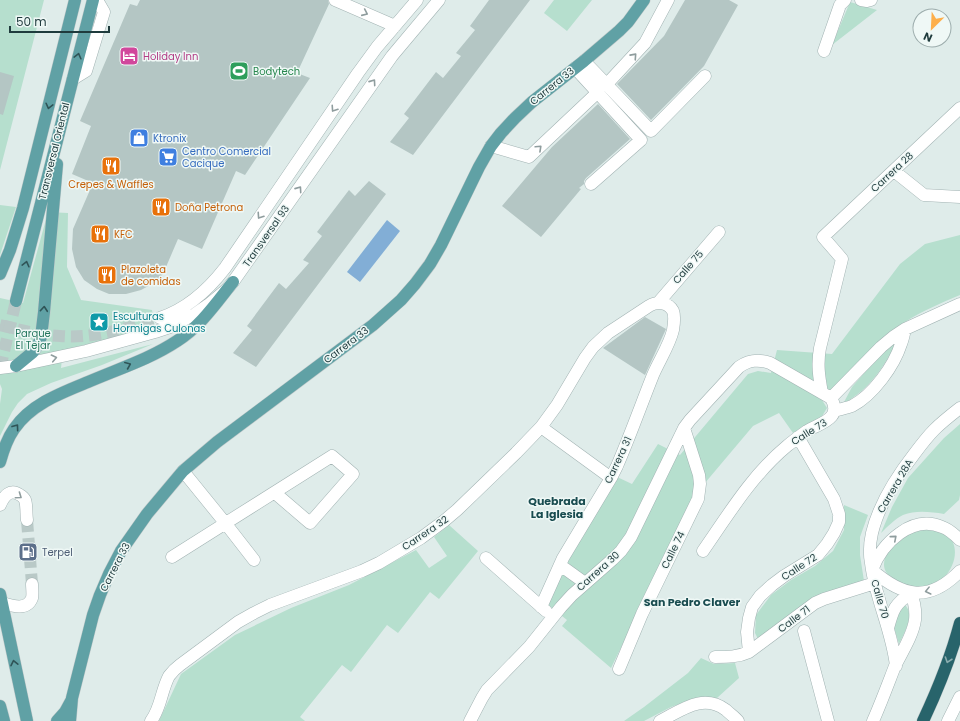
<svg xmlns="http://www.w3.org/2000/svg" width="960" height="721" font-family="Poppins,sans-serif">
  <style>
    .green { fill: #b6dfce }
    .water { fill: #82aed6 }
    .building { fill: #b4c6c4 }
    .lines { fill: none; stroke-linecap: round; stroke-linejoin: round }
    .minor-tunnel { stroke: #b9c9c7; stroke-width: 12; stroke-dasharray: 12 6; stroke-linecap: butt }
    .major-tunnel { stroke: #b9c9c7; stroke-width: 12; stroke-dasharray: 12 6; stroke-linecap: butt }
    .minor-casing { stroke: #a2b3b3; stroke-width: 13 }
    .major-casing { stroke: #c0c8c9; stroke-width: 13 }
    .highway-casing { stroke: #c0c8c9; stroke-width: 13 }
    .minor { stroke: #fff; stroke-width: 12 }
    .major { stroke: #60a1a5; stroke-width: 12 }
    .highway { stroke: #28646b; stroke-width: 12 }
    .oneway { stroke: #8f9d9e }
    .oneway2 { stroke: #2f5457 }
    .oneway3 { stroke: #8caeb0 }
    .labels { text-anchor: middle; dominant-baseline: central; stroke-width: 3; stroke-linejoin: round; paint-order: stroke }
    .hotel-label { font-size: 10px; fill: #b23c85; stroke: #eff8f6; text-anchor: start }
    .leisure-label { font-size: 10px; fill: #27864d; stroke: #eff8f6; text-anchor: start }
    .street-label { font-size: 10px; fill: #1f3b3d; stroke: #eff8f6 }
    .shop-label { font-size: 10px; fill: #366cbe; stroke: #eff8f6; text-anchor: start }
    .food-label { font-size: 10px; fill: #c56008; stroke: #eff8f6; text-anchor: start }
    .culture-label { font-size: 10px; fill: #0d838f; stroke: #eff8f6; text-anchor: start }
    .park-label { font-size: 10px; fill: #26775f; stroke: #eff8f6 }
    .service-label { font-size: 10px; fill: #4e5e75; stroke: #eff8f6; text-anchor: start }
    .neighbourhood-label { font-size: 11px; font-weight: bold; fill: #194c50; stroke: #eff8f6 }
  </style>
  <rect width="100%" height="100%" fill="#dfecea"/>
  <path class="green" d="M0,0H44L0,170Z
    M554,0H592L567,31L544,13Z
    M850,2L877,10L832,45Z
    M0,205L16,207L0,255Z
    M48,212L68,213L67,267L81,300L152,310L155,328L63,350L61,368L153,344L102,365L51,383L27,394L18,403L12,412L0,436V404L2,389L0,384V298L23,303Z
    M960,235V295C941,303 922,311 905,322C874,343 848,373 822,400L827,408L821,418L793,433L779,413L753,426L694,496L682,522L611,668L562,626L567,620L547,604L570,556L615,476L632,484L658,444L680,455L748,374L758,371L771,373L777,350L832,354L900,264L925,244Z
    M898,340C883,368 871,388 843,404L852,387L881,354Z
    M960,424V495L959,500L944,514C931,512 916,510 903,515C896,518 887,527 881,533L892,507L908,478L944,438Z
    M844,505L868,515L860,537V555L864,581L759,641L755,633L756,615L771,595L791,580L815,566L833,551L844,530Z
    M449,525L478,551L439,599L430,592L398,633L387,625L351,672L342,665L300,717L305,721H159L181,674L235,635L291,608L349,585L416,550L429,568L447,556L434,537Z
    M931,528C936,530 944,532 948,536C960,546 955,567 944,577C936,584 924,589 913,587C907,587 902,584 896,581C882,573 881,563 889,550C891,547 893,543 897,541C902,537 913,532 919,530C923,529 927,529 931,528Z
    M904,604C916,614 904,633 899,644L895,631L893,621Z
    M701,658L714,664L735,663L739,678L717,698H696L671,707L644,721H624L644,707L688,673Z"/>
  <path class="water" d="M387,220L400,231L360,282L347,272Z"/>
  <path class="building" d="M140,0H328L329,4L297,73L310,78L245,175L236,171L202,249L178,239L163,274L154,283L141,290L126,294H109L97,289L84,280L76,267L72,249L73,229L93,183L72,174L91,126L80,121L130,4L137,6Z
    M489,0H530L413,155L390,142L409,118L404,114L436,72L443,78L461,56L456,53L475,30L470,26Z
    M685,0H729L738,5L704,66L651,120L617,84L664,36Z
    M0,72L14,76L3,115L0,114Z
    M598,104L630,139L586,178L584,181V184L579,188L581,189L541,237L502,206L552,147Z
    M369,181L386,194L256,367L233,353L252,330L247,326L279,283L286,289L309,263L303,260L322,236L317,232L349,190L355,196Z
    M645,317L666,329L645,375L603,348Z"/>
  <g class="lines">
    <path class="minor-tunnel" d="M0,325C20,330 40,335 60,336C94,339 128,328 160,318
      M27,520L32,584"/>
    <path class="major-tunnel" d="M0,368L16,301"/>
    <g class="minor-casing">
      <path id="minor" d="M335,0L395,26
        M861,0L867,1L871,0
        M824,51L840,5L845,0
        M584,61L651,131L705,76
        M575,68L641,140L591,184
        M73,79L86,71L104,12L97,0
        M607,84L632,57L645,43L668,0
        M491,146L529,157L598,92
        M894,171L924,195L960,197
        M658,303L719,232
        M160,318C187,309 208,290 225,268L358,73L377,47L417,0
        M0,368L16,366L86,351L155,332L170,327L195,314L208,305L226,290L233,282L392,56L439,0
        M822,393C819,377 817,364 820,348L842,259L823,237L960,108
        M831,398L881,347L893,337L905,329L960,304
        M835,411C840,409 847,408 852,406C873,395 894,366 901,344C903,339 904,334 905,329
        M541,427L611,478
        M183,471L226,524L254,560
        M0,505C4,496 10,488 20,495C22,496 24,498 25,500C27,505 26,514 27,520
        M703,551C728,515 752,475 787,446C793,441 800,436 807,431C820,423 843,419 831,398
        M172,557L332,456L353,474L310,523L275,493
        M486,558L546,611
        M560,565L585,583
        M872,570C882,543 912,514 942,527C949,529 955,535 960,540
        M872,570C903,597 929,603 960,571
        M2,603C12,606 27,611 32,598C33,594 32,588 32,584
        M804,631L828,721
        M749,652L747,632L749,618L752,607L760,596L772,585L784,576L818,555L827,544L834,533L839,522V514L834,499L798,437
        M715,657C728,657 738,657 749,652L815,603L824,599L875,583
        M896,666C892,630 875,598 871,563C869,553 870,542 872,533C879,504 897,476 915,453C921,445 927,437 934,430C942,422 951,415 960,408
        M619,669L642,614L698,499L700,484L699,475L684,428
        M151,721C161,708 161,691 169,676C172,672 176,668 180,665L238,622L254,613L270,605L362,571L379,563L421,538L444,521L457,510L516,453L541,427L557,405L585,358L593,347L608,333L649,306C657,301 668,302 673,311C675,316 674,324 673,330C670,344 659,361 653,375C641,405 630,436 617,466L611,478L563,558L541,607
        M470,721L482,698L487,690L529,647L561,607L572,595L613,559L621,551L631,537L684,428L690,420L739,367C749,360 758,359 770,363L831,398
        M660,721C682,710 703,693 726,710C730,714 735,717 738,721
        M873,721C881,703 888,684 895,666C902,652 913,635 915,620C916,611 914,601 911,593C895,604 893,609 888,628
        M948,721L960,697"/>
    </g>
    <g class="major-casing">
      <path id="major" d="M0,274L10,250L23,208L75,0
        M16,301L93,0
        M16,366L33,352L38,345L41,337L44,312L57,164
        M0,462C3,451 7,439 14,429C31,404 61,393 88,382C118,369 150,359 177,341C200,327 216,303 233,282
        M0,594L27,721
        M0,706L4,721
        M57,721L65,712L71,701
        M70,721L72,698L93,615L100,595L109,574L121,551L147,514L183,471L217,442L373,325L401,300L415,284L430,264L441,245L479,167L491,146L501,133L515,118L532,102L584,61L619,31L628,22L644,0"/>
    </g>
    <g class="highway-casing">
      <path id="highway" d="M923,721C938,689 951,657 960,623"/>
    </g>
    <use href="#minor" class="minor"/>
    <use href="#major" class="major"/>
    <use href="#highway" class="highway"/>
  </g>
  <defs><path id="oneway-chevron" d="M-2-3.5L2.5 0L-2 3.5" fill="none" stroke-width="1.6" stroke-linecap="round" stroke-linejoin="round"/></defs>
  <g class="oneway">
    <use href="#oneway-chevron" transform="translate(365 13) rotate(24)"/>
    <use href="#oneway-chevron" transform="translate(634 56) rotate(-48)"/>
    <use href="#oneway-chevron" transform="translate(373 82) rotate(-55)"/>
    <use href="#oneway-chevron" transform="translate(334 109) rotate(124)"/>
    <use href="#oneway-chevron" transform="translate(539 148) rotate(-43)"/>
    <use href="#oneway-chevron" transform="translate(299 189) rotate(-55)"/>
    <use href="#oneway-chevron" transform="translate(260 216) rotate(124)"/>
    <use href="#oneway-chevron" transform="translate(54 358) rotate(-12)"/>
    <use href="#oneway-chevron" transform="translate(19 496) rotate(35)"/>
    <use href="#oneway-chevron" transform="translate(894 538) rotate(-41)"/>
    <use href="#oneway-chevron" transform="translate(928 591) rotate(166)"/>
  </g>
  <g class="oneway2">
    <use href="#oneway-chevron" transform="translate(78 56) rotate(-76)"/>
    <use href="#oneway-chevron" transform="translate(49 106) rotate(104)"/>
    <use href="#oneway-chevron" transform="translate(26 264) rotate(-76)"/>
    <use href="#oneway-chevron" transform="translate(44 309) rotate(-85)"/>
    <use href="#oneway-chevron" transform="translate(128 365) rotate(-23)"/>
    <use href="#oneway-chevron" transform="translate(16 427) rotate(-54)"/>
    <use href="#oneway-chevron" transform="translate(14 663) rotate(-102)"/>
  </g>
  <use class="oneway3" href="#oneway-chevron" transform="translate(948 660) rotate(109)"/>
  <defs>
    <g id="hotel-square" transform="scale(1)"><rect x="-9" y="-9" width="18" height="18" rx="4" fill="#d1479c" stroke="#eff8f6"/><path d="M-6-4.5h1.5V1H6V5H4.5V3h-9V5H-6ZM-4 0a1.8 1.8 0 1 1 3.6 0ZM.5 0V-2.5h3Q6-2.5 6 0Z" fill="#fff"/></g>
    <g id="stadium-square" transform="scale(1)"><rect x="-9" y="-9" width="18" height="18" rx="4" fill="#2e9e5b" stroke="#eff8f6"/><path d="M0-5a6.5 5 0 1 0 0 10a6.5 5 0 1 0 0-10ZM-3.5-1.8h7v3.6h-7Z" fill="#fff"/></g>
    <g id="shop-square" transform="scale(1)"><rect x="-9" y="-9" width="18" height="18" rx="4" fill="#3f7fe0" stroke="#eff8f6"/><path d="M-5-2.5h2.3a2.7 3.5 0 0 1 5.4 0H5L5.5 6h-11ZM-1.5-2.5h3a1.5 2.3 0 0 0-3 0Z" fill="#fff"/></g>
    <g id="supermarket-square" transform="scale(1)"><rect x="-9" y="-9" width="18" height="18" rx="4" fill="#3f7fe0" stroke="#eff8f6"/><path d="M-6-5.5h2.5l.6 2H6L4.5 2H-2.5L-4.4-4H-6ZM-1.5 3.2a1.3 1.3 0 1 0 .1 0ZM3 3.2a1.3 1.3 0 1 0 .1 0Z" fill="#fff"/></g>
    <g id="restaurant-square" transform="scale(1)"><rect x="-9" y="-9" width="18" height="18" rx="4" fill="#e8710a" stroke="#eff8f6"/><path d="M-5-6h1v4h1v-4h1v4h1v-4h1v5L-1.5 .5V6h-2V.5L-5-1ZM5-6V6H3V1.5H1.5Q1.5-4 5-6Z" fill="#fff"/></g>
    <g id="sight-square" transform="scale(1)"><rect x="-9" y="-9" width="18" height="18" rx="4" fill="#0f9aa8" stroke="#eff8f6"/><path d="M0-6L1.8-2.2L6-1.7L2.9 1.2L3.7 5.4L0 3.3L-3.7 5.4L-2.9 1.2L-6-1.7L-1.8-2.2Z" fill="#fff"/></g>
    <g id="fuel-square" transform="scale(1)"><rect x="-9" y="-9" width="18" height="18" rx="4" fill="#5c6f8a" stroke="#eff8f6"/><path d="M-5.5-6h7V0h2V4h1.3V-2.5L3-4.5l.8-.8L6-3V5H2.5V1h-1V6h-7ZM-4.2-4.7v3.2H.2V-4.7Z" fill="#fff"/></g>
  </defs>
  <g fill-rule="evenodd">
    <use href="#hotel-square" x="129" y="56"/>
    <use href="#stadium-square" x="239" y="71"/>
    <use href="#shop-square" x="139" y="138"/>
    <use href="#supermarket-square" x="168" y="157"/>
    <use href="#restaurant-square" x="111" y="166"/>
    <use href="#restaurant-square" x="161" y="207"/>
    <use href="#restaurant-square" x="100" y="234"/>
    <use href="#restaurant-square" x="107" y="275"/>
    <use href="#sight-square" x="99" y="322"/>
    <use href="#fuel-square" x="28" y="552"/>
  </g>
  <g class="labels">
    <g class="hotel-label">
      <text x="143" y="56">Holiday Inn</text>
    </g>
    <g class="leisure-label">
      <text x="253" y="71">Bodytech</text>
    </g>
    <g class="street-label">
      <text transform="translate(552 86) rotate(-39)">Carrera 33</text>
      <text transform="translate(54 151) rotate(-76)">Transversal Oriental</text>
      <text transform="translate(892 172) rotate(-43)">Carrera 28</text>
      <text transform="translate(266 236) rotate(-55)">Transversal 93</text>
      <text transform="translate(688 267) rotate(-49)">Calle 75</text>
      <text transform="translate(346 345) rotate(-37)">Carrera 33</text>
      <text transform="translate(809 432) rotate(-32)">Calle 73</text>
      <text transform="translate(618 460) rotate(-65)">Carrera 31</text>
      <text transform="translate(895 486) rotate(-60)">Carrera 28A</text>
      <text transform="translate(425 533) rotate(-34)">Carrera 32</text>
      <text transform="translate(673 550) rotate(-64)">Calle 74</text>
      <text transform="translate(115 567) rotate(-63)">Carrera 33</text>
      <text transform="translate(799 567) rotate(-33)">Calle 72</text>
      <text transform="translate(598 571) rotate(-42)">Carrera 30</text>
      <text transform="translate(880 599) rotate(74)">Calle 70</text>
      <text transform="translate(794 619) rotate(-37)">Calle 71</text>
    </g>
    <g class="shop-label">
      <text x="153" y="138">Ktronix</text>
      <text x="182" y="151">Centro Comercial<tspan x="182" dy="12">Cacique</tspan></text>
    </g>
    <g class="food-label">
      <text x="111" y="184" text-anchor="middle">Crepes &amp; Waffles</text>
      <text x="175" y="207">Doña Petrona</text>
      <text x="114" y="234">KFC</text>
      <text x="121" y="269">Plazoleta<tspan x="121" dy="12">de comidas</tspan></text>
    </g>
    <g class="culture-label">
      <text x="113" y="316">Esculturas<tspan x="113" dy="12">Hormigas Culonas</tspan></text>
    </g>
    <g class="park-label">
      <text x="33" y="333">Parque<tspan x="33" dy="12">El Tejar</tspan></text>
    </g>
    <g class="service-label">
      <text x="42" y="552">Terpel</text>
    </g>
    <g class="neighbourhood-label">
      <text x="557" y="501">Quebrada<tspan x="557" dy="13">La Iglesia</tspan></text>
      <text x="692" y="602">San Pedro Claver</text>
    </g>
  </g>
  <g transform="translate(932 28) rotate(204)"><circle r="19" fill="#eff8f6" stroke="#9cacac"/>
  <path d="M0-3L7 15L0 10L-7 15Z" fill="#fdaf4b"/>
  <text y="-6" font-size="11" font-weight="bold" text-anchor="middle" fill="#1f3b3d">N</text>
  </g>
  <path d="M10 26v6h99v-6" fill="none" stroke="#1f3b3d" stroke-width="2"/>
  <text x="16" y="26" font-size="12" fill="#1f3b3d" stroke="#eff8f6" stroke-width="3" paint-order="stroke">50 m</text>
</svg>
